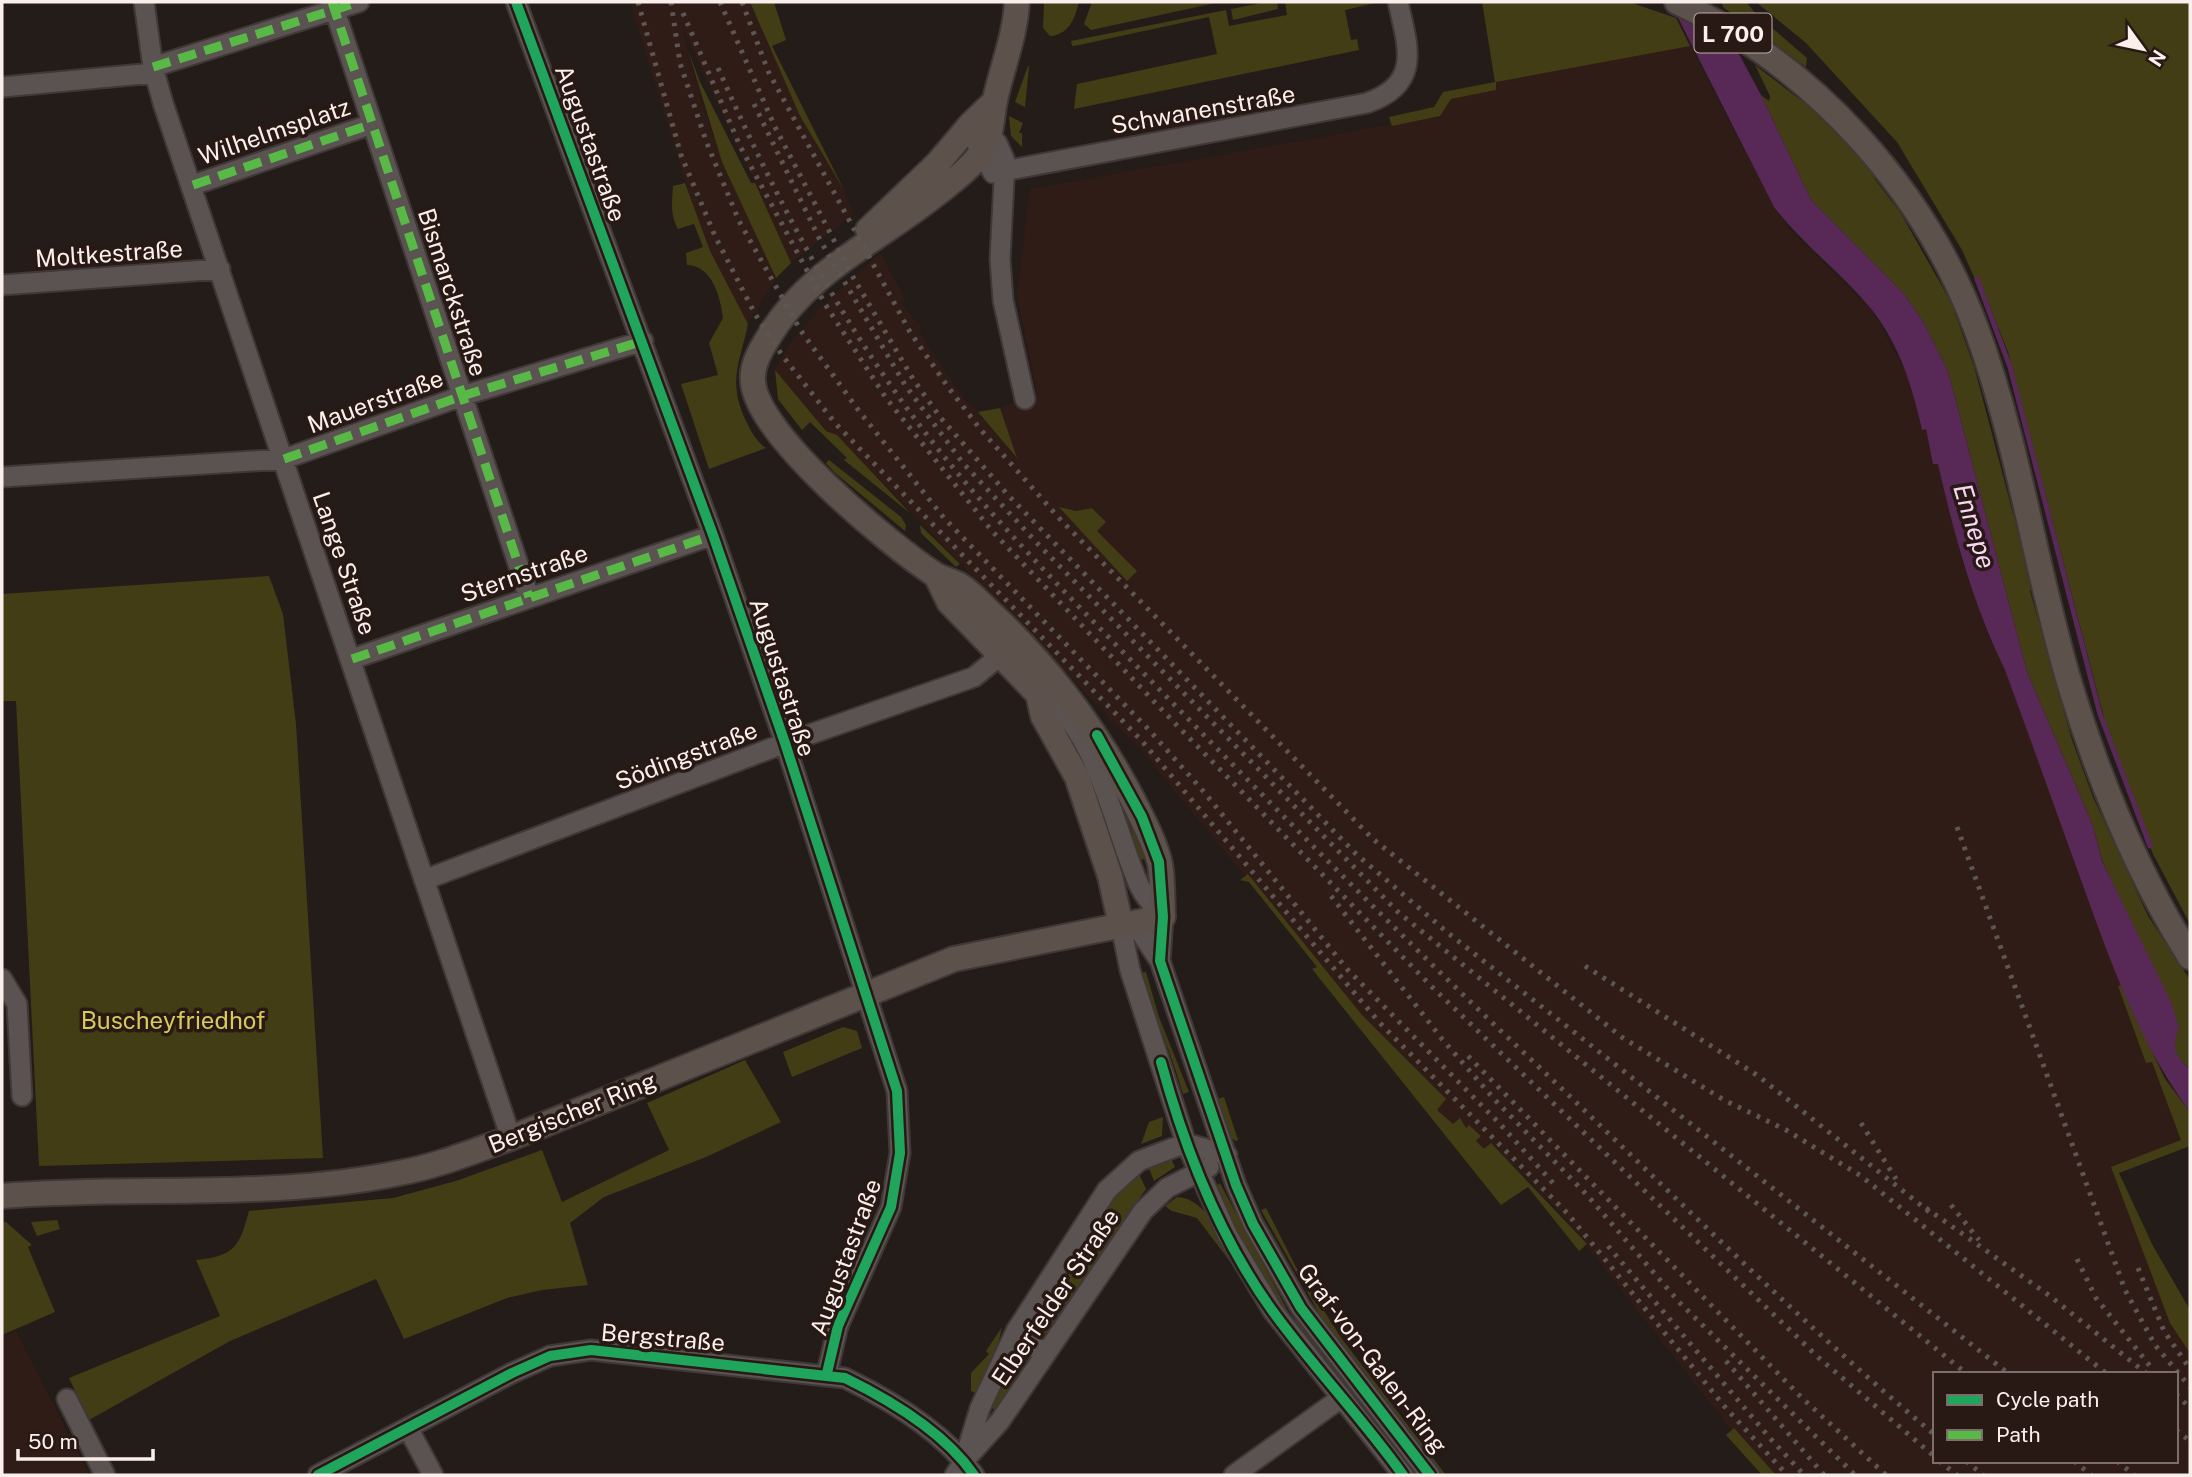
<svg xmlns="http://www.w3.org/2000/svg" width="2192" height="1477" font-family="'Public Sans',sans-serif">
  <style>
    .built { fill: #301c16; fill-rule: evenodd }
    .green { fill: #423d14 }
    .water { fill: #582857 }
    .lines { fill: none; stroke-linecap: round; stroke-linejoin: round }
    .stream { stroke: #582857; stroke-width: 5 }
    .minor-casing { stroke: #3f3837; stroke-width: 23 }
    .major-casing { stroke: #3f3837; stroke-width: 28 }
    .minor { stroke: #5b5351; stroke-width: 19 }
    .major { stroke: #5c524b; stroke-width: 24 }
    .rail { stroke: #5d5754; stroke-width: 5; stroke-dasharray: 3.5 7; stroke-linecap: butt }
    .quiet { stroke: #58b947; stroke-width: 9; stroke-dasharray: 18 9; stroke-linecap: butt }
    .cycleway-casing { stroke: #281915; stroke-width: 15 }
    .cycleway { stroke: #20a55d; stroke-width: 10 }
    .labels { text-anchor: middle; dominant-baseline: central; stroke-width: 7; stroke-linejoin: round; paint-order: stroke }
    .shield { fill: #281915; stroke: #bcafac; stroke-width: 2 }
    .shield-label { font-size: 23px; font-weight: bold; fill: #fbefec }
    .street-label { font-size: 24px; fill: #fbefec; stroke: #281915 }
    .park-label { font-size: 24px; fill: #d7ca59; stroke: #281915 }
    .water-label { font-size: 26px; font-style: italic; fill: #f8d7f6; stroke: #281915 }
  </style>
  <rect width="100%" height="100%" fill="#241c19"/>
  <path class="built" d="M630,2H750L800,116L844,190L854,214L791,263L682,26L695,80L722,162L776,278L748,324L710,251L694,210Z
    M1690,45L1774,207L1790,229L1872,310L1905,371L1914,391L1921,429L1926,428L1933,464L1938,463L1962,560L1989,637L2005,670L2165,1079L2190,1112V1146L2119,1173L2153,1246L2190,1310V1475H1776L1734,1428L1731,1430L1566,1219L1491,1143L1485,1150L1476,1141L1481,1135L1469,1125L1466,1128L1460,1123L1453,1125L1437,1110L1445,1099L1362,1015L1248,875L1245,876L1141,750L837,436L826,431L775,370L787,348L816,312L880,253L906,300L901,303L923,330L918,331L967,403L970,402L1016,458L1000,408L1037,393L1017,296L1030,189L1439,116L1450,99L1496,90L1495,82ZM1061,508L1075,511L1092,508L1106,521L1097,531L1137,571ZM1935,1374H2176V1461H1935Z
    M16,1331L89,1475H2V1337Z"/>
  <path class="green" d="M750,2H774L786,40L772,46L844,190L800,116Z
    M1044,2H1079C1075,18 1069,35 1050,36L1043,28Z
    M1092,2H1220L1091,30L1084,24Z
    M1267,2H1277L1278,9L1233,20L1231,9Z
    M1285,2H1380L1345,10L1351,40L1357,39L1359,50L1074,109L1077,84L1217,54L1209,17L1079,45L1072,46L1071,41L1226,10L1229,26L1287,15Z
    M1482,2H1629L1676,18L1690,46L1496,82V90L1451,99L1440,116L1392,126L1389,117L1434,107L1443,92L1495,82Z
    M1721,2H1746L1757,15L1807,58L1806,67L1724,8Z
    M1756,2H2190V924L2153,854L2112,748L2008,352L1978,277L1975,279L1962,250L1897,142L1806,43Z
    M688,50L700,82L751,183H755L791,263L776,278L722,162Z
    M1755,65L1815,111L1818,108L1876,176L1874,178L1900,212L1951,302L1974,366L2032,585L2030,591L2072,740L2093,797L2148,916L2190,980V1069L2178,1058L2139,941L2102,860L2093,826L2027,672L1948,371L1924,323L1905,295L1811,200L1761,95L1769,101L1770,96Z
    M1028,66H1029L1025,107L1015,102Z
    M1009,116L1023,123L1019,133H1022V147L1011,136Z
    M685,183L710,251L748,324C740,363 727,381 746,421C752,433 756,441 766,448L709,469L681,384L718,375L709,343L723,318C720,295 712,266 687,265L686,253L703,247L694,224L678,229C670,215 672,202 673,186Z
    M775,370L826,431L837,435L911,514L844,460L847,458L810,422L802,430L778,399Z
    M1000,408L1017,458L978,412Z
    M829,460L901,517L906,525L905,531L834,472L826,463Z
    M1059,507L1076,511L1092,508L1106,522L1097,531L1137,571L1127,581Z
    M920,525L960,564L956,567L921,533Z
    M269,576L283,614L296,724L323,1158L39,1166L16,701H2V594Z
    M1127,815H1130L1147,859L1139,860Z
    M1248,874L1362,1015L1446,1099L1437,1110L1453,1124L1460,1118L1466,1128L1469,1125L1481,1136L1476,1141L1484,1149L1491,1143L1587,1244L1579,1251L1528,1187L1501,1205L1312,969L1317,967L1249,882L1240,880Z
    M1146,972L1159,1017L1189,1092L1183,1094C1171,1052 1154,1014 1141,973Z
    M2121,985L2165,1079L2190,1112V1146L2119,1173L2153,1246L2190,1310V1353L2170,1323L2111,1167L2181,1140L2152,1062L2146,1063L2118,986Z
    M843,1027L857,1031L862,1048L792,1077L783,1052Z
    M745,1060L781,1122L706,1157L604,1197L570,1223L588,1285L542,1290L507,1298L404,1339L376,1279L230,1341L89,1420L69,1378L220,1316L196,1260C234,1256 239,1248 249,1211L393,1198L456,1181L542,1150L562,1202L669,1150L647,1103Z
    M1224,1097L1238,1140L1236,1141L1230,1137L1217,1099Z
    M1163,1117L1162,1136L1141,1144L1149,1122Z
    M1171,1159L1175,1167L1154,1181L1149,1168Z
    M1139,1174L1146,1189L1043,1337L1032,1335L1031,1329L1092,1240L1096,1221L1112,1197Z
    M1220,1183L1290,1315L1312,1334L1361,1405L1285,1313L1241,1243L1216,1186Z
    M1177,1197C1207,1198 1227,1243 1235,1268L1197,1218L1172,1211L1165,1206Z
    M1266,1208L1296,1267L1342,1339L1446,1475H1440L1323,1320L1261,1210Z
    M57,1220L60,1229L37,1236L31,1222Z
    M2,1222H6L32,1245L28,1247L55,1312L2,1335Z
    M1002,1327L995,1358L976,1393L971,1391V1373L989,1354L986,1351Z
    M1016,1353L1027,1360L997,1411L990,1407Z
    M1734,1428L1776,1475H1762L1726,1435Z"/>
  <path class="water" d="M1670,2H1711L1761,95L1811,200L1905,295L1924,323L1948,371L2027,672L2093,826L2102,861L2171,1002L2179,1028C2171,1047 2175,1056 2190,1069V1112C2142,1047 2112,967 2085,891C2058,817 2032,743 2005,670C1973,605 1954,534 1938,464H1933L1926,429L1922,430C1913,388 1899,344 1872,310C1842,273 1804,246 1774,207Z"/>
  <g class="lines">
    <path class="stream" d="M1977,279L2010,367L2100,714L2150,846"/>
    <g class="minor-casing">
      <path id="minor" d="M144,2L153,67L163,103L511,1138
        M332,2L529,597
        M516,2L713,535L785,743L897,1091L900,1153L891,1207L838,1326L827,1373
        M153,67L359,2
        M2,87L154,73
        M979,130L997,143L1005,161L1000,259L1003,300L1025,399
        M977,144L993,173L1367,103C1422,84 1408,47 1398,2
        M193,185L372,124
        M2,285L220,269
        M2,477L284,459L462,396L643,341
        M352,659L713,535
        M1038,694C1097,721 1114,833 1140,887C1145,898 1155,908 1163,917L1160,961L1236,1185L1253,1224L1301,1308L1430,1475
        M424,880L785,743L974,677L1001,655
        M1160,961L1139,930L1121,926L1130,970L1186,1143L1228,1236L1273,1311L1403,1475
        M2,979L17,1004L22,1096
        M1016,1331L1028,1345L1047,1352
        M67,1399L105,1475
        M408,1428L433,1475
        M964,1461L980,1408L1016,1331L1107,1190L1139,1161L1186,1143L1227,1155
        M318,1475L512,1373L550,1356L591,1350L845,1378C890,1400 945,1433 974,1475
        M955,1475L964,1461L1000,1421L1143,1211L1167,1188L1209,1167
        M1234,1475L1341,1398"/>
    </g>
    <g class="major-casing">
      <path id="major" d="M1677,2C1813,66 1925,189 1977,331C2019,445 2035,568 2070,685C2099,780 2137,873 2190,957
        M868,230L938,163L971,124L995,101
        M936,575L949,602L1038,694L1043,716L1077,777L1110,876L1121,926
        M2,1196C134,1185 269,1200 399,1173C438,1166 474,1151 511,1138L954,959L1163,917C1162,900 1163,881 1160,864C1155,842 1142,818 1132,798C1095,728 1050,668 992,614C982,605 972,593 961,586C953,581 942,579 934,574C889,544 757,435 753,382C751,366 760,351 768,338C808,270 880,240 939,192C953,181 972,167 982,151C993,134 991,119 995,100C1002,67 1015,37 1017,2"/>
    </g>
    <use href="#minor" class="minor"/>
    <use href="#major" class="major"/>
    <path class="rail" d="M638,2L681,155L715,236L755,314L782,355L835,423L1142,741L1379,1022L1568,1214L1725,1407L1787,1475
      M671,2L680,63L706,141L739,221L801,331L859,411L944,518L1150,731L1204,792L1347,969L1500,1124L1553,1183
      M720,2L775,127L853,277L913,379L940,417L1008,495L1355,853L1448,933L2009,1374
      M742,2L768,71L910,332L948,387L981,430L1059,518L1373,839L1623,1038L1724,1100L1786,1130L1861,1176L2107,1374
      M683,13L740,146L825,304L886,398L992,531L1165,713L1431,986L1819,1358L1935,1457
      M718,68C768,181 824,291 896,393C972,501 1068,595 1160,690C1279,812 1397,933 1521,1050C1658,1179 1790,1314 1935,1435
      M754,104L820,240L905,385L963,463L1037,543L1398,912L1967,1374
      M1957,827L2125,1290L2155,1345L2190,1387
      M1331,896L1442,1039L1495,1100L1587,1195L1679,1302L1855,1475
      M1585,966L1757,1075L1932,1214
      M1468,1056L1801,1397L1886,1475
      M1861,1123L1896,1179
      M1951,1205L1979,1240
      M1926,1208L2050,1296L2147,1374
      M1608,1246L1769,1437L1804,1475
      M2077,1259L2096,1298L2150,1366
      M2138,1268L2164,1331L2190,1369
      M1726,1361L1824,1475
      M2176,1394L2190,1408
      M2176,1430L2190,1441
      M1939,1461L1957,1475
      M1966,1461L1983,1475
      M2074,1461L2091,1475
      M2117,1461L2134,1475"/>
    <path class="quiet" d="M332,2L529,597
      M153,67L359,2
      M193,185L372,124
      M284,459L462,396L643,341
      M352,659L713,535"/>
    <g class="cycleway-casing">
      <path id="cycleway" d="M516,2L713,535L785,743L897,1091L900,1153L891,1207L838,1326L827,1373
        M1097,735L1142,817L1159,862L1163,917L1160,961L1236,1185L1253,1224L1301,1308L1430,1475
        M1161,1062C1185,1150 1220,1239 1274,1313C1315,1369 1363,1419 1403,1475
        M318,1475L512,1373L550,1356L591,1350L845,1378C890,1400 945,1433 974,1475"/>
    </g>
    <use href="#cycleway" class="cycleway"/>
  </g>
  <g class="labels">
    <rect class="shield" x="1694.5" y="13.5" width="77" height="39" rx="5"/>
    <g class="shield-label">
      <text x="1733" y="33">L 700</text>
    </g>
    <g class="street-label">
      <text transform="translate(1203 109) rotate(-10)">Schwanenstraße</text>
      <text transform="translate(274 131) rotate(-19)">Wilhelmsplatz</text>
      <text transform="translate(591 143) rotate(70)">Augustastraße</text>
      <text transform="translate(109 253) rotate(-4)">Moltkestraße</text>
      <text transform="translate(453 292) rotate(72)">Bismarckstraße</text>
      <text transform="translate(375 401) rotate(-20)">Mauerstraße</text>
      <text transform="translate(345 563) rotate(71)">Lange Straße</text>
      <text transform="translate(524 573) rotate(-19)">Sternstraße</text>
      <text transform="translate(783 677) rotate(72)">Augustastraße</text>
      <text transform="translate(686 755) rotate(-21)">Södingstraße</text>
      <text transform="translate(572 1112) rotate(-22)">Bergischer Ring</text>
      <text transform="translate(845 1257) rotate(-70)">Augustastraße</text>
      <text transform="translate(1055 1297) rotate(-56)">Elberfelder Straße</text>
      <text transform="translate(663 1337) rotate(5)">Bergstraße</text>
      <text transform="translate(1373 1358) rotate(53)">Graf-von-Galen-Ring</text>
    </g>
    <g class="park-label">
      <text x="173" y="1020">Buscheyfriedhof</text>
    </g>
    <g class="water-label">
      <text transform="translate(1975 526) rotate(73)">Ennepe</text>
    </g>
  </g>
  <rect width="2192" height="1477" fill="none" stroke="#fbefec" stroke-width="7"/>
  <rect x="1933" y="1372" width="245" height="91" fill="#281915" stroke="#7c6f6b" stroke-width="2"/>
  <rect x="1947" y="1395" width="35" height="10" fill="#20a55d" stroke="#7c6f6b" stroke-width="2"/>
  <text x="1996" y="1407" font-size="21" fill="#fbefec">Cycle path</text>
  <rect x="1947" y="1430" width="35" height="10" fill="#58b947" stroke="#7c6f6b" stroke-width="2"/>
  <text x="1996" y="1442" font-size="21" fill="#fbefec">Path</text>
  <g transform="translate(2143 49) rotate(123)" stroke="#281915" stroke-width="5" paint-order="stroke">
  <path d="M0-5L12 26L0 18L-12 26Z" fill="#fbefec"/>
  <text y="-10" font-size="19" font-weight="bold" text-anchor="middle" fill="#fbefec">N</text>
  </g>
  <path d="M18 1449v10h135v-10" fill="none" stroke="#fbefec" stroke-width="3.5"/>
  <text x="28" y="1449" font-size="21" fill="#fbefec" stroke="#281915" stroke-width="5" paint-order="stroke">50 m</text>
</svg>
